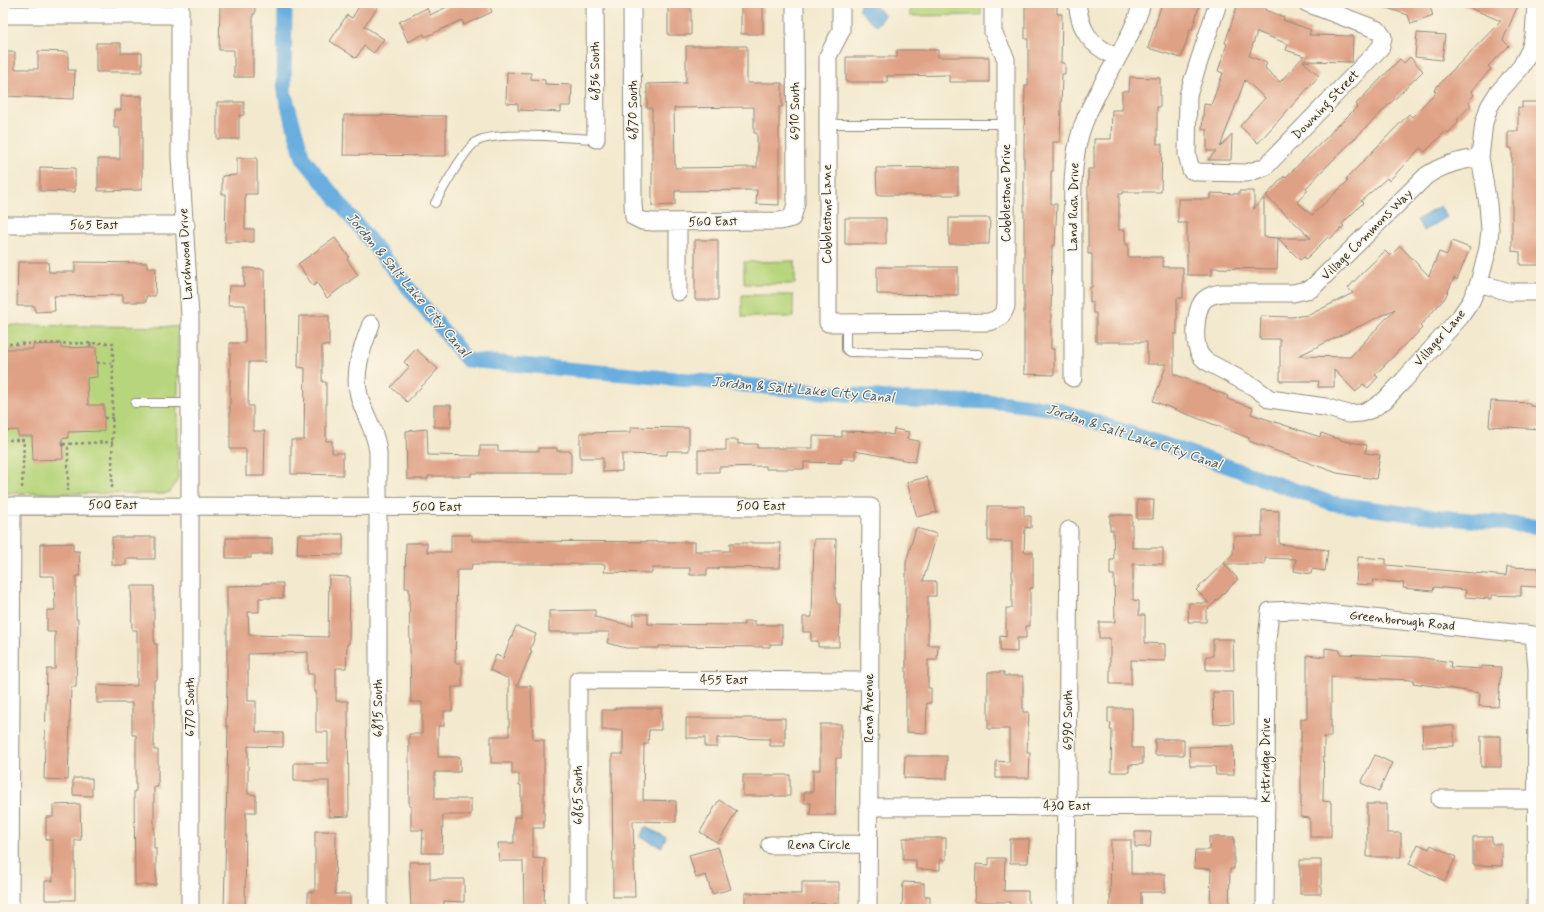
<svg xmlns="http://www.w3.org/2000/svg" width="1544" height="912" font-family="Mynerve,sans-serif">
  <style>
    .green { fill: #b7d57b; stroke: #718053 }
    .water { fill: #69aedf; stroke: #4a6c85 }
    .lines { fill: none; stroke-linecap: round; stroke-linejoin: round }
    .canal { stroke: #69aedf; stroke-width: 15 }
    .building { fill: #dfa185; fill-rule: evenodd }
    .lane-casing { stroke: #8f8a7c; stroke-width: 10 }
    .street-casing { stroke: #8f8a7c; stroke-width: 19 }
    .path { stroke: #8f8a7c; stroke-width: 2.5; stroke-dasharray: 3 3; stroke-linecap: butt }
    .lane { stroke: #fff; stroke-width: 8 }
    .street { stroke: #fff; stroke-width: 17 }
    .labels { text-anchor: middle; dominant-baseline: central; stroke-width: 3; stroke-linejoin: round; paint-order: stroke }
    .street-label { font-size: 13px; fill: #2b2b2b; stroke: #fcf5e5 }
    .water-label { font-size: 14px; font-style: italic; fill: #41596a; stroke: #fcf5e5 }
  </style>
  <rect width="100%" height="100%" fill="#fcf5e5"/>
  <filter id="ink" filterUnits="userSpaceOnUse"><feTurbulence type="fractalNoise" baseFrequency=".025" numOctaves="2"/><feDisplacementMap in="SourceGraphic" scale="8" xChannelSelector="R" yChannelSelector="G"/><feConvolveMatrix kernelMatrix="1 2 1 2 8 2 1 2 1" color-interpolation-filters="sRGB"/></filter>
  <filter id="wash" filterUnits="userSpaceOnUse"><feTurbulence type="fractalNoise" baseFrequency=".012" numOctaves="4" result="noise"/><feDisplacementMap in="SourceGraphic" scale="16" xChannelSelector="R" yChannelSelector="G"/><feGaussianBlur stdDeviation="0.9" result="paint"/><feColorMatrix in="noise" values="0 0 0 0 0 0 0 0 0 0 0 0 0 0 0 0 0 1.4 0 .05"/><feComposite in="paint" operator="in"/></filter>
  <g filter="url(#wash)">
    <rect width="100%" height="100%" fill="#f3e9ce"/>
    <path class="green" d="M910,3H981V15L910,16Z
      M795,261V284H744V262Z
      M742,295H793V317H742Z
      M3,325L178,327V476L176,483L170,492L163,494L3,493Z"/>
    <path class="water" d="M860,3H876V7L885,16L876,26L860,11Z
      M1440,206L1447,217L1424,231L1417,220Z
      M645,827L666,837L662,847L640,837Z"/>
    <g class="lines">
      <path class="canal" d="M285,3L284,92L303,158L467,360L910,400L999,402L1056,409L1193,454L1331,503L1409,514L1541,527"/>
    </g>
    <g id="blocks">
      <path class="building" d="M220,3H255V14H253V77H234V50H219Z
        M361,3H371L378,7L364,26L384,39L374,53L364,46L356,58L330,41L347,15L352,18Z
        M455,3H488L492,12L464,25L462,20L425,37L424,34L408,42L399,22L427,8L430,15Z
        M668,3H691V35H668Z
        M741,3H763V34H741Z
        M1025,3H1057V14H1062L1061,63H1065V74H1062L1060,142H1053V171H1051V204H1057L1055,245H1052L1051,316V349H1054V375L1024,374V145L1025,86H1028V39H1025Z
        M1162,3H1200L1192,30H1190L1181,58L1148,48Z
        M1238,3H1267L1265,10L1284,17L1283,20L1311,30L1309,35L1353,36L1352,62L1303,61L1319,76L1258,143L1240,126L1265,98L1245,80L1220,147L1232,134L1231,160H1208L1216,151H1207V130L1202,129L1204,104L1211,105L1223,73L1218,71L1227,44L1225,43ZM1257,32L1288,44L1286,50L1304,56L1280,82L1265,68L1267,63L1249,56Z
        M1378,3H1429L1433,16L1411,24L1408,15L1378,5Z
        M1458,3H1519L1503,40L1509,46L1488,66L1491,69L1471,91L1474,95L1468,101L1471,105L1457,120L1459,122L1448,133L1446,131L1425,152L1420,148L1389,181L1387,178L1361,201L1363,203L1342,224L1344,226L1330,239L1328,237L1306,259L1304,257L1300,260L1278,238H1311L1266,196L1284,176L1285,178L1329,135L1338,124L1339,125L1358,106L1356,104L1400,59L1404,63L1410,57L1423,71L1321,172L1306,188L1308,190L1297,202L1312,215L1348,181L1346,179L1409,114L1412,117L1436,92L1434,90L1446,77L1501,21Z
        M1417,33L1445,35L1442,60L1415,57Z
        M96,43H121V53H142V72H96Z
        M686,46H747V83H782V107H779V205L756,204L757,190L675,191V205L652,206V108H647V84L686,83ZM754,107V133H757V167L675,168L674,108Z
        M897,50H938V57H989V82H949V75L887,76V82H846V57H897Z
        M38,51L68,52V70H75L74,99L3,96V52H15V69H38Z
        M507,72L531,73V79L545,80V84L572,85L571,106H561V112L518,110V104L506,103Z
        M1130,77L1160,78V107H1157V144H1162L1161,192H1123V194H1119V230H1125V244H1128V257H1163V267H1183V298H1177V334H1174V374L1228,396L1227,399L1253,408L1251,414L1320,437L1321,433L1344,441L1367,445L1365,453L1380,455L1376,479L1337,473L1249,441V438L1153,401L1167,364H1147V342H1096V313H1093V302H1090V287H1092V254H1088V169H1094V139H1111L1112,110H1122V91H1129Z
        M121,96H142V190L98,191V159H120V128H114V110H121Z
        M217,102H244V115H239V139H217Z
        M1522,102H1541V265H1520V252L1512,251V148H1508V131H1518V107L1522,108Z
        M344,115L446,116V156L343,155Z
        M237,158H257V194H245V229H254V242H225L226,194H222V176L237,175Z
        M40,167L75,168V192L40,191Z
        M958,167V195H877L876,168Z
        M1239,191H1254V209L1264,198V237L1278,238L1277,269L1212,268V275H1187V223H1178V199H1210V193L1239,194Z
        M845,218H886V244H845Z
        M949,218H990L989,244H949Z
        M335,238L349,257L347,259L358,275L327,298L317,283L313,286L298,264Z
        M695,240H718V300H695Z
        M1452,241L1470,248L1457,280L1454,278L1445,298L1420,326L1422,328L1411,340L1410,339L1375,375L1378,377L1368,388L1363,384L1356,392L1334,370V387H1318L1319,381H1280V339H1260L1261,316L1291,317L1309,315L1353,293L1348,288L1362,273L1385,251L1390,256L1400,246L1429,276L1439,252L1447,255ZM1395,309L1350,357L1298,356Z
        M18,262H48L49,272H75V262L147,263V268H156L155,296H146V302H123V295L54,296L55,311L35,312V306H17Z
        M877,267H958V295L877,294Z
        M244,268L264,269L265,362H249L248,406H253V431H265L264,476H246V449H230V343H245V305H228L229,286H244Z
        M299,316H329V346L322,345V382H326V441H332V453H343V475L291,474V440H304L305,368L298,367Z
        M61,344V348L96,347L97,377L87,378L88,405H104V431L68,432V438L62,439L63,459L33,460L32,436H18V430L3,431V349H33V345Z
        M416,349L438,369L407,402L391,387L409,367L404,362Z
        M1491,401L1530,403V406L1541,407V429L1489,426Z
        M434,405H451V427H434Z
        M631,427L689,428V451H667V455L622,454V471L603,472V458H580V433L631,432Z
        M427,429L428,455L480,456V446H498V451H539V448H557V451H571V473H471V476H428V479H407L406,431Z
        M894,429L909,432L907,439L919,441L915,462L855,451V459H841V463L804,462V469H766V466L719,467V472H698V450H726V440H738V444H757V448H813V436L842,437V431L877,432L893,435Z
        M927,477L937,512L917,517L907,482Z
        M1137,500H1154L1153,519H1137Z
        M988,506H1024V516H1031V528L1025,527L1024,552H1033V588H1030V626H1026V638H1017V652L1000,651V636L1006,637V608H1012V542L988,541Z
        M1262,510L1279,511V544L1328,550L1325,571L1312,569L1311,574L1294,571L1296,559L1265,558V564H1224L1238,579L1206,611V622H1188L1189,603H1209L1196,590L1233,554L1234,536H1262Z
        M1110,515H1132V548H1163V564H1133V600L1139,601V615H1145V643L1165,644V661L1131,660V684H1110V638H1099V622H1115L1114,575H1110V560H1114L1113,530H1110Z
        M916,528L937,534L923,581H936V596H928V645H938L937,660H928V688H931V703H927L926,733L906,732V562Z
        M298,534H343V555L297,554Z
        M451,535H472V541L695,542V551H730V543H781L780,568L718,567V569H707V575H690V568H652V573L604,572L605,564H472L471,570H457L455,663H462V687H452V711H444V726H438V757H460V772H435V799H471V815H443L442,853H422L423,830H411V806H409V734H422V702H411L409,588H405L406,543H427V552H451Z
        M112,537H155V559H126V565H112Z
        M226,538H272V554H251V558H226Z
        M814,539H836L835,595L837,604H840L839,647H818V641H811V632H803V617H812Z
        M73,543V551H79L80,576H76V619H78L76,687H71L68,780L44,779L47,669H55V632H47V610H55L54,576H40V544Z
        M1358,557L1386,559V565L1506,576L1507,567L1539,568L1538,587L1521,586V596L1491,595V599L1465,597L1466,590L1434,587L1433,591L1403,588L1404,583L1373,580L1372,585L1356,584Z
        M329,576L350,577L349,644H347L346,668H336V701H348L349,816L329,817V781H294V763H328V732H316V691H314V674H308V652L248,654V701H256V732L283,733V747L248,746V794L256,795V812H246L245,909H224L227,784L228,726H226L227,689V586L262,585V583H283V598H259V612H248L249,635L328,637Z
        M131,586H154V644H157V680H154V750H158V787H154V848H156V885H135L134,791H136V735H132V703H97V685L137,686V630H132Z
        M595,610V617L633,626V614H648V624L734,625H744V621H755V625H782V644H770V647L659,646V648H626L607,643L610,632H549V611Z
        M516,626L536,634L530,650L532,651L517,686H531L533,740H544V828H533V858L545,859L544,909H524L523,861H499L498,843H514V817H521V785H519V774H512V763H491V736H509V679L490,670L496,655L503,658Z
        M1213,639H1233L1234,670H1206V656H1213Z
        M1325,648L1340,650V654L1417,657L1451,662L1450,667L1481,669V666L1501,667L1498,707L1479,706L1480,693L1413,683L1414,680L1331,677V737H1324L1323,801L1331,802V837H1310V818L1301,817V719H1307V655L1325,657Z
        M988,672H1004V676H1023V712H1029L1027,753H1030L1029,778H996V761L1009,762V729H988Z
        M1213,692H1233L1234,723L1214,724Z
        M615,708H661V730H649L648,744H644L643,800L676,801V822L633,821L635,897H613L612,754H623V730H602V710H615Z
        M1108,708H1132V748H1143V764L1129,765V772H1111L1112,730H1110L1111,723H1108Z
        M686,718H785V746H770V739L717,738V747H705V738H686Z
        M820,724H841V758H836L835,815H810L811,803H804V792H813V770H820Z
        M1422,726H1454V746L1423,747Z
        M1481,736H1501V767H1481Z
        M1155,739H1184V755H1155Z
        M1233,746L1234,775H1216L1215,766H1190L1189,747Z
        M1375,755L1392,763L1379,791L1361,783Z
        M905,756H947V779L904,778Z
        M743,775H790V796H743Z
        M73,778H92V796L73,795Z
        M719,800L737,811L718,843L700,832Z
        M80,804L81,840H75V900H45V881H53V840H46V817H53V805Z
        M1367,804H1387V833H1401V857H1367Z
        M315,831H336L335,894H350V908H308V892H315Z
        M1135,832H1151L1150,847H1135Z
        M1209,837H1234V869H1230L1229,909H1210L1211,869L1194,868L1195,850H1209Z
        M1473,837H1492V844H1502V866L1473,865Z
        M903,838H946V860H940V870L916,869V860H903Z
        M1010,839H1029L1028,863H1010Z
        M1111,840H1131V874H1165V892H1141V909H1110Z
        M1418,844L1429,849L1431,845L1456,857L1445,881L1409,864Z
        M718,847L731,889L712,894L706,875L696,878L689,855Z
        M989,858H1005L1004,891H1028V909H1010V902H975L976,864L989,865Z
        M1300,860H1321V894H1300Z
        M409,862H430V879H464V902L444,901L443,909H411Z
        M802,882H839V904H812V909H745V893L802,894Z
        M903,882L924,883V896H930V909H902Z"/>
    </g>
  </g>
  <g filter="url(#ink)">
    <use href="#blocks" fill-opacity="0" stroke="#8f8a7c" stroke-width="1"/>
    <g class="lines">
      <g class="lane-casing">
        <path id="lane" d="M827,124H1006
          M435,203C444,188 463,151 476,142C494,130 571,138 596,139
          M846,323V349L849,352L978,354
          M135,403H190"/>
      </g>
      <g class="street-casing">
        <path id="street" d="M180,3V157L190,316V909
          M595,3L596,139
          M632,3L633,204L634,217L642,221L653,222L780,221L792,218L796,204L795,3
          M841,3V31L828,56V323L988,322C998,320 1003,316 1006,306V59L993,32V3
          M1077,3C1081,34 1090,44 1117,58
          M1218,3L1188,95L1187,154L1191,170L1198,172L1247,173L1265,167L1381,47L1383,37L1378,30L1307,3
          M3,15H180
          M1480,157C1460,161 1443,164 1426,176L1311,289L1293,293H1222C1215,294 1209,295 1204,300C1195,309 1193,343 1200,354C1201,357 1204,359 1206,361L1254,387L1270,399L1325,407L1348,414L1361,413L1372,409L1385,400L1404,380L1460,317L1471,301L1479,283L1488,248L1490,230L1488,204L1480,157L1484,123L1489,107L1497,94L1521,67L1530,50L1534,35L1536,3
          M678,222V292
          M3,225H186
          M1479,283L1509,292H1541
          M371,324C362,348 352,374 360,399C366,418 376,432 378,452V909
          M1073,378C1073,333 1073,287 1073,242C1073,205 1070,167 1081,131C1096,85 1129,49 1142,3
          M3,506L871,507L868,909
          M1440,799H1536
          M868,807L1266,806
          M770,845L868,844
          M10,909L12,506
          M578,909V680L869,681
          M1066,909L1069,530
          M1265,909L1267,640L1270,611L1297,610L1534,635L1537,669L1536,909"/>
      </g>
      <path class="path" d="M90,343L91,348
        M3,344L113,343L112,489
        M97,363H113
        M104,418H113
        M3,440H24L22,489
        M62,444L68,448V491
        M63,444L113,442"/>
      <use href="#lane" class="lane"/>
      <use href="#street" class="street"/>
    </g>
  </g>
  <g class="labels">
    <g class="street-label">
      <text transform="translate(595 71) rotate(-90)">6856 South</text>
      <text transform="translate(1326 105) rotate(-46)">Downing Street</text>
      <text transform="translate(633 110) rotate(-90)">6870 South</text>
      <text transform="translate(795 111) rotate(-90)">6910 South</text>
      <text transform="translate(1006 193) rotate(-90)">Cobblestone Drive</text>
      <text transform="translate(1074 207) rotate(-89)">Land Rush Drive</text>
      <text transform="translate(827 214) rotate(-90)">Cobblestone Lane</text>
      <text transform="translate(713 222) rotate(-1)">560 East</text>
      <text x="94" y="225">565 East</text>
      <text transform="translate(1367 235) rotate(-45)">Village Commons Way</text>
      <text transform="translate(186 254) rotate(-93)">Larchwood Drive</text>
      <text transform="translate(1440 338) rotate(-49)">Villager Lane</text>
      <text x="113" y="505">500 East</text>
      <text x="761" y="506">500 East</text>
      <text x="437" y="507">500 East</text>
      <text transform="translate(1402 621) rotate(6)">Greenborough Road</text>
      <text x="724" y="680">455 East</text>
      <text transform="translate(190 707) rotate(-90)">6770 South</text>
      <text transform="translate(378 708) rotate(-90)">6815 South</text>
      <text transform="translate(869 708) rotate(-90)">Rena Avenue</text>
      <text transform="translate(1068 720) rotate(-90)">6990 South</text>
      <text transform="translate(1266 760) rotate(-90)">Kittridge Drive</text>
      <text transform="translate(578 795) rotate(-90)">6865 South</text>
      <text x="1067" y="806">430 East</text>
      <text x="819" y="845">Rena Circle</text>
    </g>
    <g class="water-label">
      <text transform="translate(408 285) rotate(50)">Jordan &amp; Salt Lake City Canal</text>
      <text transform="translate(803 390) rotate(5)">Jordan &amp; Salt Lake City Canal</text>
      <text transform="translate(1134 437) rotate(18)">Jordan &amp; Salt Lake City Canal</text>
    </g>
  </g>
  <rect width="1544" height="912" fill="none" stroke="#fcf5e5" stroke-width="16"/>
</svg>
